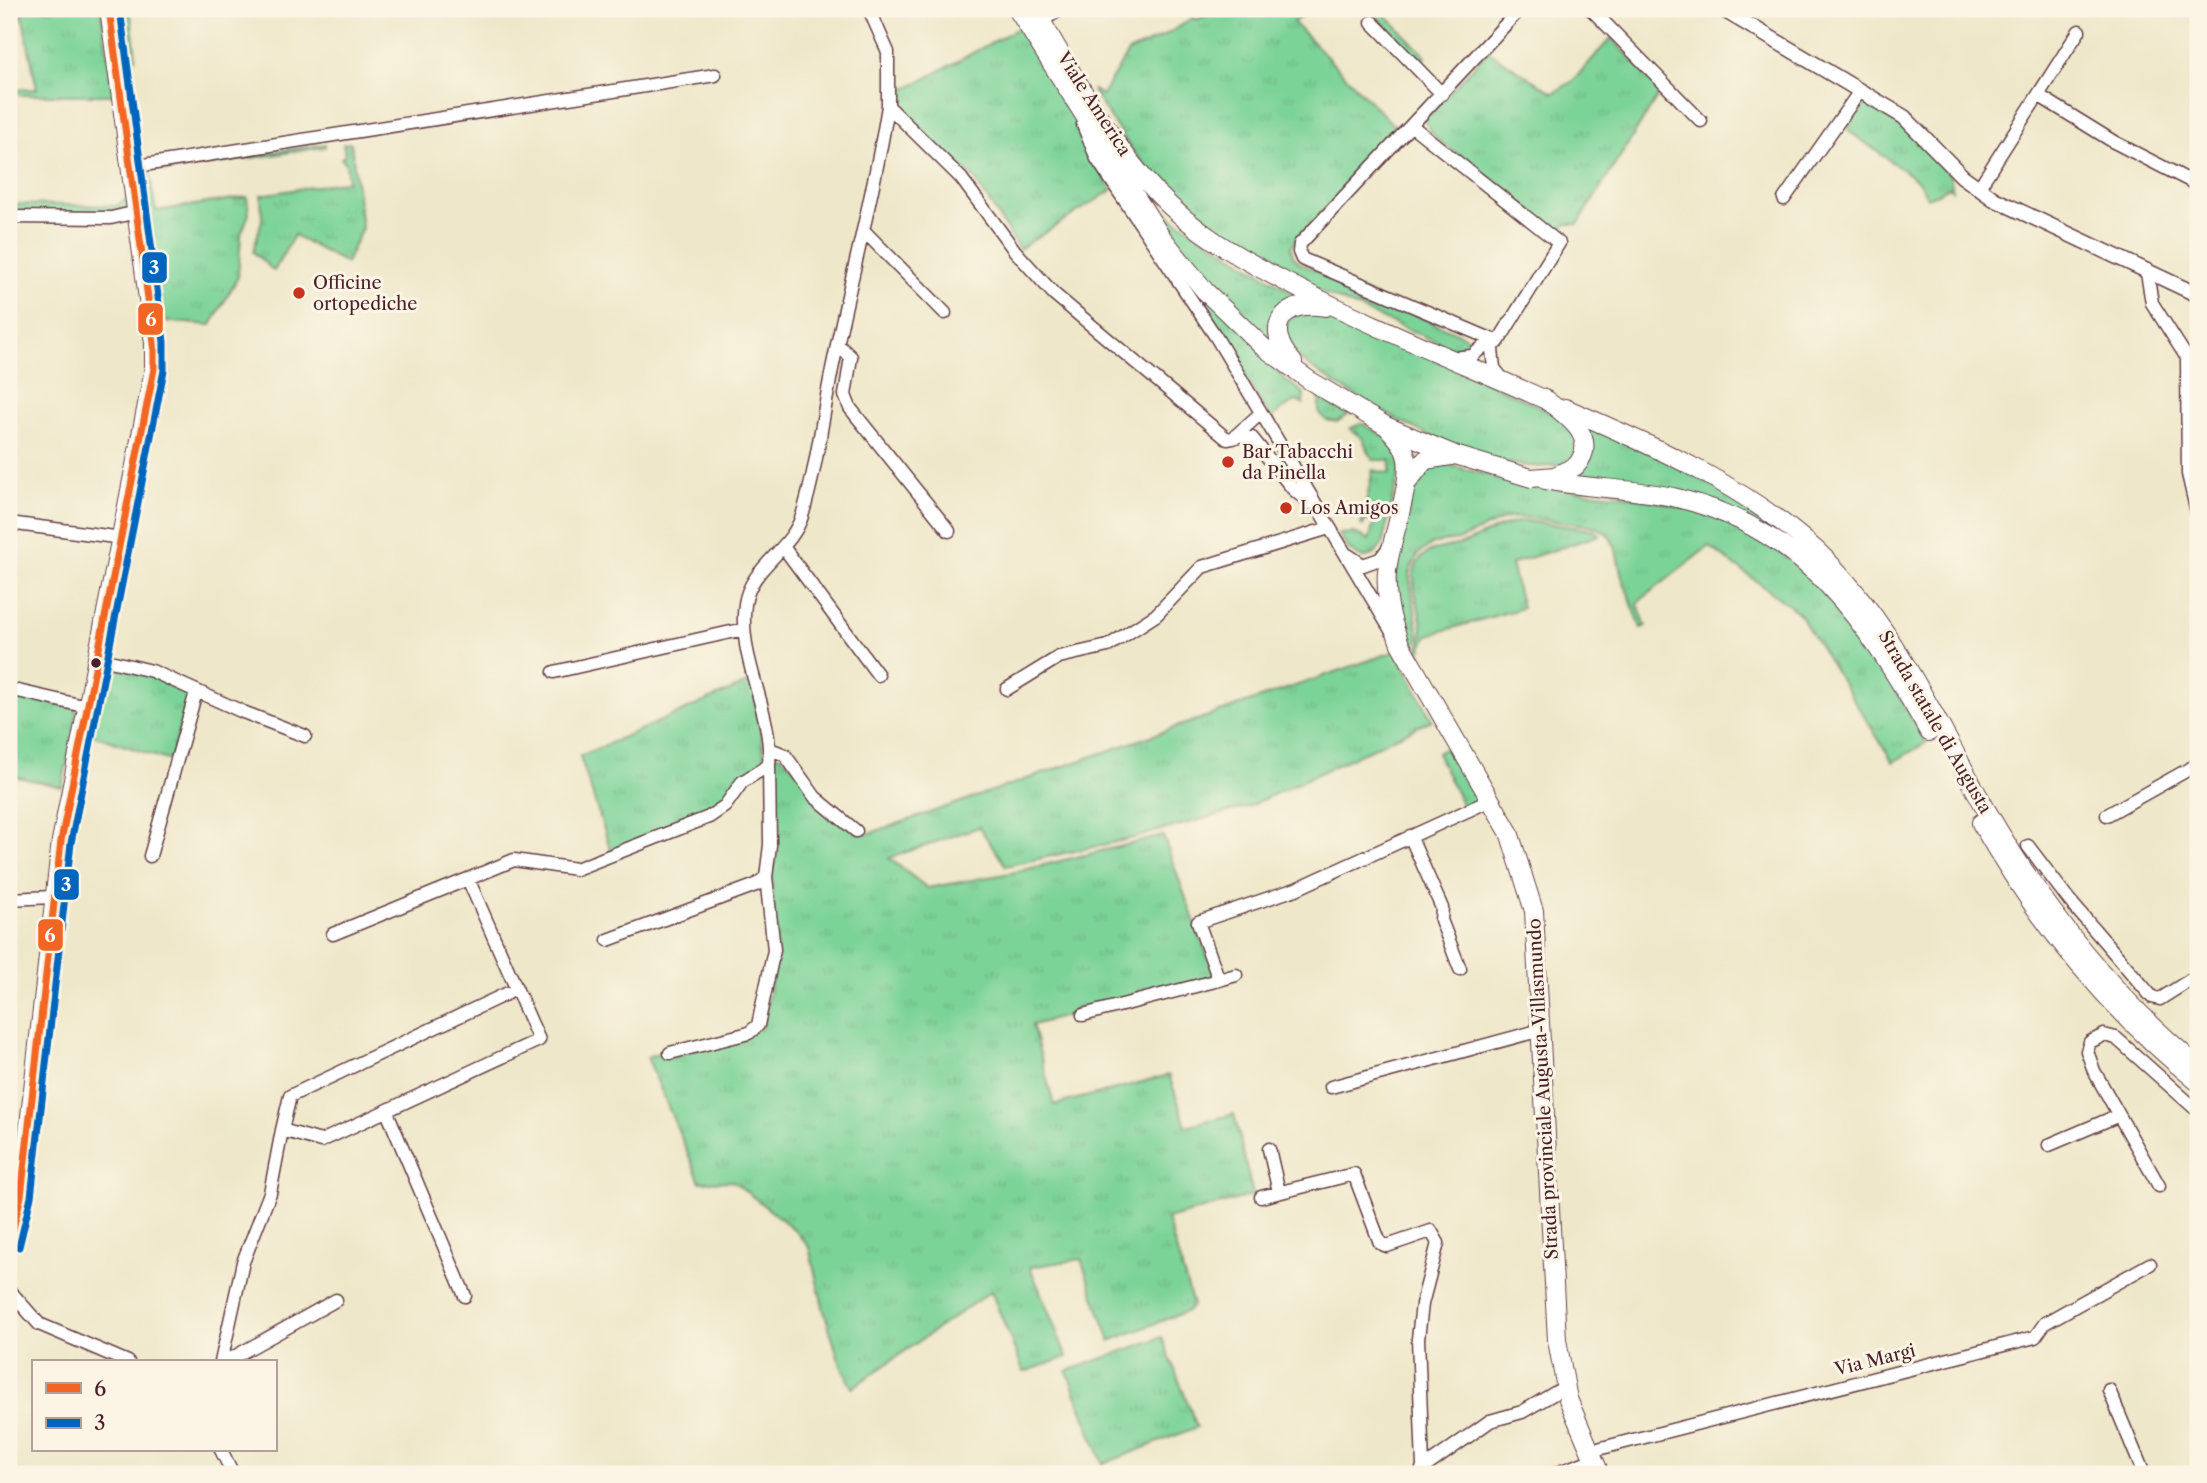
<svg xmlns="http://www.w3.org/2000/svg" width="2207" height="1483" font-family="'Libre Caslon Text',serif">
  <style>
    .grass { fill: url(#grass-tufts); stroke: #637962; stroke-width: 2 }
    .garden { fill: url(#garden-furrows); stroke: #637962; stroke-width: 2 }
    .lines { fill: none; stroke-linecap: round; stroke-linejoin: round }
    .minor-casing { stroke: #633d43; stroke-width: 15 }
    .tertiary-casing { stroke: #633d43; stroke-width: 17 }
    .secondary-casing { stroke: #633d43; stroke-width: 20 }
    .minor { stroke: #fff; stroke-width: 12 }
    .tertiary { stroke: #fff; stroke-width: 14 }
    .secondary { stroke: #fff; stroke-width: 18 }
    .bus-1-casing { stroke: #fcf5e5; stroke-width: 12 }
    .bus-2-casing { stroke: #fcf5e5; stroke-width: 12 }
    .bus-1 { stroke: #f26522; stroke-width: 7 }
    .bus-2 { stroke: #0065bd; stroke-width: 7 }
    .poi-dot { fill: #c8321e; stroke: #fcf5e5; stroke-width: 2.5 }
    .bus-dot { fill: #4a1f2b; stroke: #fcf5e5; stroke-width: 2.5 }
    .labels { text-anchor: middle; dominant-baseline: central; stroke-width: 6; stroke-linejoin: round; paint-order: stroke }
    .street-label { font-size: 18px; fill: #4a1f2b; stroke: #fcf5e5 }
    .poi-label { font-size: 18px; fill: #4a1f2b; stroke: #fcf5e5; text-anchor: start }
    .line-badge { stroke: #fcf5e5; stroke-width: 2.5 }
    .badge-label { font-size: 19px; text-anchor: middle; font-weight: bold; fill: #fff }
  </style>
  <defs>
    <pattern id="grass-tufts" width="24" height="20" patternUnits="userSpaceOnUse" patternTransform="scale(1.75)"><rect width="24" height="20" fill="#7cd398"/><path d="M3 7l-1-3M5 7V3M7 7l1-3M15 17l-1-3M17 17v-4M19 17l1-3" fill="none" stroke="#6db583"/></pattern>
    <pattern id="garden-furrows" width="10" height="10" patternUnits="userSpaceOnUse" patternTransform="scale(1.75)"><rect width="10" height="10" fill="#7cd398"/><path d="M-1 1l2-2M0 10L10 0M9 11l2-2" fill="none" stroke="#6db583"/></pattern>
  </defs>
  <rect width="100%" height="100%" fill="#fcf5e5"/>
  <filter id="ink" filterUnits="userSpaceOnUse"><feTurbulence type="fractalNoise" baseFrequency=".0143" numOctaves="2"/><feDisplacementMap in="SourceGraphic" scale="14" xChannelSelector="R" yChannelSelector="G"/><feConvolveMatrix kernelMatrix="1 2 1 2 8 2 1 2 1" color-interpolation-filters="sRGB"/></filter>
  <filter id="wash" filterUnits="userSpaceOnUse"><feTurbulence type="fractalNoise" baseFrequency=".00686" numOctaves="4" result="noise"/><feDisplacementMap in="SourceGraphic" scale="28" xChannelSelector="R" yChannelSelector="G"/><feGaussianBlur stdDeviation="1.57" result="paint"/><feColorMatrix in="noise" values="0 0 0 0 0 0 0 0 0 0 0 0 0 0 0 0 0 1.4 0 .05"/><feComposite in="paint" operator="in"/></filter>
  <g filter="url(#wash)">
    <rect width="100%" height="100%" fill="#eee7c9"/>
    <path class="grass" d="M21,9H101L113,95H9V90L37,89Z
      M1217,9H1313L1293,22L1394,126L1398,125L1402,129L1393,131L1390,141L1291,246L1293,257L1301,264L1466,337L1474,345L1468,349L1452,348C1367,311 1268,276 1196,218C1153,183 1120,135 1092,89L1102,95L1128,52L1164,36L1194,17L1197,20Z
      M1369,9H1380L1426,57L1420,61Z
      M1022,26L1074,112L1087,145L1112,190L1019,249L974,178L919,130L895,95Z
      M1611,38L1656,84L1659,94L1578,224H1566L1557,233L1436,138L1424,120L1488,51L1553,93L1573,81Z
      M1869,103C1896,116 1954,158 1952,190L1949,187L1928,198L1918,181L1849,131C1848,119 1858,106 1869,103Z
      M351,143L362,228L346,263L294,235L274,271L253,252L262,220L261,195L348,181L346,163L341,158L345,155L343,144Z
      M1095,143L1285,380L1304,393L1303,404L1296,401L1274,415V423Z
      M149,173L156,211L247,197L249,214L241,234L238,277L211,325L160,321L140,175Z
      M1137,185L1174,219L1299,297L1272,342L1267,344L1184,258Z
      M127,199L128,208L113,214L9,213V204L116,206Z
      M1297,311L1331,313L1561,416L1579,438L1573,460C1504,492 1347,395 1291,353L1284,324Z
      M1319,398L1348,415L1337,422L1326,420L1319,413Z
      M1361,423L1391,440L1402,461L1382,545L1375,554L1363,558L1349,550L1339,534L1355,533L1369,540L1374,524L1366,519L1363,526L1361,525L1373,470L1390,474L1391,460H1373L1362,438L1350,429Z
      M1585,426L1674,462L1763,516L1825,568L1774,532L1572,479Z
      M1445,464C1478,472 1511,482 1544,487C1606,495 1675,496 1732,523C1826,567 1877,658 1926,743L1893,762L1798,612L1709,546L1637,603L1646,626L1641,628L1622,577L1615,546L1607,533L1593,526L1521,517L1507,518L1458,540L1434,543L1418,554L1409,573L1419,637L1410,651C1384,582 1399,549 1415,481L1423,469Z
      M1525,521L1593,530L1600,535L1511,564L1522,608L1428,635L1417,658L1414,654C1440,627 1392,575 1427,553C1438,547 1452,548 1464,543C1486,535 1501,523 1525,521Z
      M1396,651L1432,720L1247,807L1129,839L1006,866L979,827L889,858L927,888L1011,873L1163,836L1215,977L1032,1025L1054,1105L1169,1075L1186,1126L1234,1114L1253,1195L1167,1219L1193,1305L1188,1311L1110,1341L1081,1259L1030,1267L1067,1357L1024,1372L991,1291L852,1388L841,1366L824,1311L809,1247L795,1230L733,1181L700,1182L647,1057L664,1052L668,1058L762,1028L777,953L772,889L774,754L783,757L858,834L871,833Z
      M104,665L144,672L186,693L188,699L171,758L167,760L90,734Z
      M752,681L765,758L762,764L720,806L611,851L580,756Z
      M9,693L75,708L77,715L62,787L9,775Z
      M1445,748L1461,763L1480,795L1475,802L1463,807L1437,753Z
      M1162,1337L1197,1427L1103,1464L1067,1371Z"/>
    <path class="garden" d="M126,13L131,15L136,58H122L116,18Z
      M325,144V147L165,171L166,168Z"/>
  </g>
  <g filter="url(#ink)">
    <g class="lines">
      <g class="minor-casing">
        <path id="minor" d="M1591,9L1701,121
          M1041,21L1061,9
          M1372,22L1442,94
          M2038,95L2114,142L2198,185
          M888,106L961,178L1015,251L1054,294L1227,439L1233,438L1261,413
          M1083,125L1097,159L1216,337L1392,632
          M1412,126L1559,243L1498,342L1302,259L1299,252L1300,244L1520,9
          M131,167L715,75
          M1978,189L2079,31
          M1784,199L1860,91
          M9,217L111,218L137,212
          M863,230L945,313
          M2147,273L2152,303L2187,358L2188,474L2198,517
          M1491,340L1494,368L1504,381
          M837,344L851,357L845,395L850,408L949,531
          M1452,358L1472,356L1491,340
          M1233,438L1242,435L1252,438L1293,489L1310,503
          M9,523L122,538
          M784,548L878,675
          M1348,555L1363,565L1380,559L1389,547
          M98,658L152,671L243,712L305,736
          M554,672L744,629
          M9,689L88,707
          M1007,689L1059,657L1108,646L1156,615L1202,567L1329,528
          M770,749L785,755L815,797L856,831
          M2107,815L2198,764
          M1410,836L1442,908L1441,920L1460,969
          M2028,846L2069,900L2152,997L2160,999L2198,975
          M150,856L196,692
          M9,899L53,897
          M333,934L468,879
          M608,940L756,885L766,877L770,845L769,765
          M1219,980L1236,975
          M1083,1015L1219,980L1198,922L1296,889L1491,800
          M670,1053L749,1033L758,1025L774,950L766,877
          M1331,1087L1541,1030
          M387,1112L465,1296
          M282,1130L290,1096L508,993
          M2049,1145L2117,1116
          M1269,1149L1279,1192
          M2159,1186L2094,1071L2087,1051L2090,1042L2104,1035L2116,1038L2198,1111
          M1261,1197L1354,1174L1380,1243L1387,1246L1431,1231L1438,1243L1422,1304L1418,1339L1423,1466
          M9,1290L39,1324L128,1362
          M221,1362L243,1262L270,1193L282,1130L321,1141L539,1040L468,879L514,860L576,869L709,817L725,806L742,782L769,765C773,710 737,658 745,604C750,567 791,551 802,516C818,464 823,409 835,355C852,272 875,190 888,106V52L869,9
          M225,1362L336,1300
          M2109,1390L2144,1474
          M221,1450L233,1474
          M1590,1451L2035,1337L2045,1323L2150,1264
          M1422,1469L1490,1421L1522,1412L1565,1387
          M1554,1474L1594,1459"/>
      </g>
      <g class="tertiary-casing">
        <path id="tertiary" d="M1722,9L1904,117L1962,176L1994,199L2198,295"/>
      </g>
      <g class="secondary-casing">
        <path id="secondary" d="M1017,9L1160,235L1205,291L1262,346L1309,380L1386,426L1455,455L1531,478L1555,476L1576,466C1600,438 1567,416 1546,400C1458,361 1369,326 1284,281C1238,257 1194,232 1158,194C1107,140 1072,72 1034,9
          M1293,362C1262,328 1282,299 1325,307
          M1565,408C1652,445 1746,486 1817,551C1893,622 1936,722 1987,811C2043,908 2111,995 2198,1066
          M1388,428C1396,437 1403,444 1406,455C1414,479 1390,541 1387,571C1385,598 1391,619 1400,644L1509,832L1534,911L1557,1340L1568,1399L1600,1474
          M1545,480C1588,489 1634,488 1677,498C1807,529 1867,623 1929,732
          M1407,483L1425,460L1451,456
          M1981,823C2038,923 2109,1010 2198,1082
          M9,1245L21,1196L61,841L154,369V343L109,9"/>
      </g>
      <use href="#minor" class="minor"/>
      <use href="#tertiary" class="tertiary"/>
      <use href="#secondary" class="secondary"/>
      <g class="bus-1-casing">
        <path id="bus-1" d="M9,1245L21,1196L61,841L154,369V343L109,9"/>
      </g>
      <g class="bus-2-casing">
        <path id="bus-2" d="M19,1247L31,1197L71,843L164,370V342L120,9"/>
      </g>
      <use href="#bus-1" class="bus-1"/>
      <use href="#bus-2" class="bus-2"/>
    </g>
  </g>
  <g class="poi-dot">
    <circle cx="299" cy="293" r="7"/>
    <circle cx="1228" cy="462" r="7"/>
    <circle cx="1286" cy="508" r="7"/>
  </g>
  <circle class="bus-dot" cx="96" cy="663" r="6"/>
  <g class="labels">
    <g class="street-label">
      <text transform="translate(1094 104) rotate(57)">Viale America</text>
      <text transform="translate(1935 722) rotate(60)">Strada statale di Augusta</text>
      <text transform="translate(1543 1089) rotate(-93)">Strada provinciale Augusta-Villasmundo</text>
      <text transform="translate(1875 1360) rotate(-14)">Via Margi</text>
    </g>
    <g class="poi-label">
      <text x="313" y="283">Officine<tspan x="313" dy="21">ortopediche</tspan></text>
      <text x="1242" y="452">Bar Tabacchi<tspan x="1242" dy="21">da Pinella</tspan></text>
      <text x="1300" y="508">Los Amigos</text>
    </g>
  </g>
  <g class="line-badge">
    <rect x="141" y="251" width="27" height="33" rx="7" fill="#0065bd"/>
    <rect x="137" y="302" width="27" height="34" rx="7" fill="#f26522"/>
    <rect x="53" y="868" width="27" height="33" rx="7" fill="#0065bd"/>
    <rect x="37" y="918" width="27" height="34" rx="7" fill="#f26522"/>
  </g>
  <g class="badge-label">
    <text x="154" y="274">3</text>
    <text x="151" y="326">6</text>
    <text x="66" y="891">3</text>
    <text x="50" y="942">6</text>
  </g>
  <rect width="2207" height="1483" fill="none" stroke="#fcf5e5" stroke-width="35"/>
  <rect x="32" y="1360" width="245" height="91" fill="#fcf5e5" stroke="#b59f9b" stroke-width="2"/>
  <rect x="46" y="1383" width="35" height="10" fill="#f26522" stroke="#b59f9b" stroke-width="2"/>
  <text x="94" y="1396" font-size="21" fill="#4a1f2b">6</text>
  <rect x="46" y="1418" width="35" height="10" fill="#0065bd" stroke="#b59f9b" stroke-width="2"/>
  <text x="94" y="1430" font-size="21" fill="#4a1f2b">3</text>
</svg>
